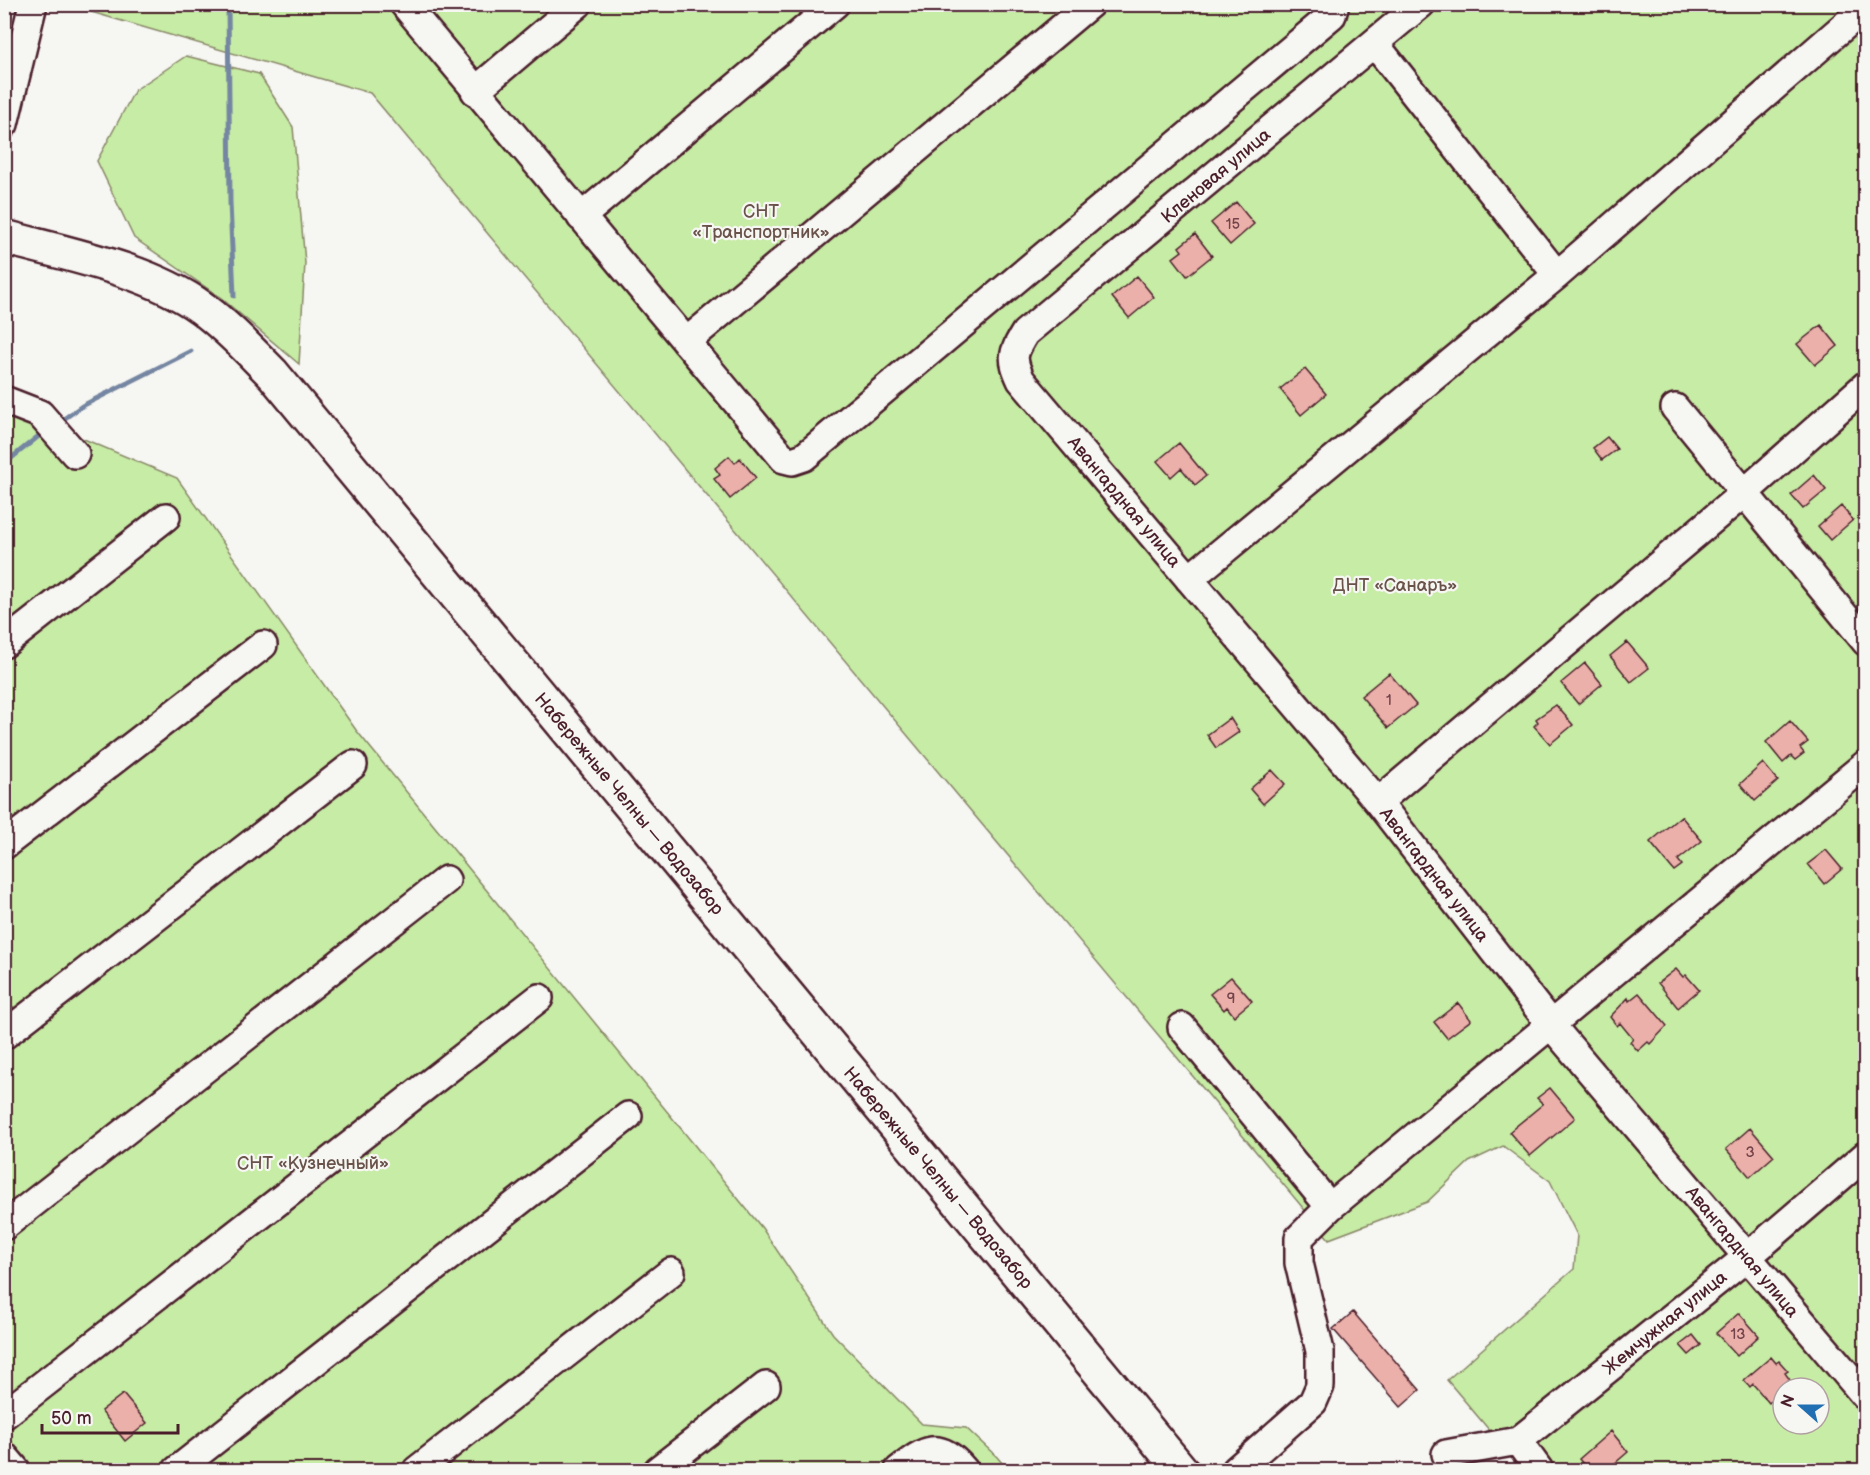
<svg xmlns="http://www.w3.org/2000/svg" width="1870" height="1475" font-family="'Balsamiq Sans',sans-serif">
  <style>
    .green { fill: #c7eca5; stroke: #888668; stroke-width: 1.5; fill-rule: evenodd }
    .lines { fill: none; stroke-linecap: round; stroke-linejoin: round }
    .stream { stroke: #7586a2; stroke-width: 5 }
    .building { fill: #ebb0a9; stroke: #4a1f2b; stroke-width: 1.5 }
    .minor-casing { stroke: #4a1f2b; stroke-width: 32 }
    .major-casing { stroke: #4a1f2b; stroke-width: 38 }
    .minor { stroke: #f6f6f2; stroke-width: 27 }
    .major { stroke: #f6f6f2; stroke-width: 33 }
    .labels { text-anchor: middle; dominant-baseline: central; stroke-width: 4.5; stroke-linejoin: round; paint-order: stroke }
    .number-label { font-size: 15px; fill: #72434a }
    .street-label { font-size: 18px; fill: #4a1f2b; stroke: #f6f6f2 }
    .park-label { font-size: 18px; fill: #69524a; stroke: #f6f6f2 }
  </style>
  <rect width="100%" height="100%" fill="#f6f6f2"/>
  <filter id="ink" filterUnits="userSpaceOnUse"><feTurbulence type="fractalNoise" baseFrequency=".0167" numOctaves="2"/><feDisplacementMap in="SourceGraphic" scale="12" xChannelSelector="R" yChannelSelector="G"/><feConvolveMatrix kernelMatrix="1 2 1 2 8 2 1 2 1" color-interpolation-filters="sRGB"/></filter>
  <g filter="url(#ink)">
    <path class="green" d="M67,5H1865V1470H1523L1447,1380L1574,1269L1577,1235L1550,1181L1503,1146L1469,1162L1427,1202L1329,1239L370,93ZM1783,1388H1819V1424H1783Z
      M186,56L259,74L293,127L305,263L299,364L220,297L134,238L97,161L135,90Z
      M4,410L41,421L177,478L356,730L762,1228L833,1334L922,1424L966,1428L997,1457L1008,1470H5Z"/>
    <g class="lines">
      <path class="stream" d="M228,4L230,202L234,296
        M58,423L82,406L191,351
        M4,464L45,431"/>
    </g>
    <path class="building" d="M1236,202L1254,224L1230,245L1211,223Z
      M1195,234L1212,256L1187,276L1173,258L1182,251L1179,247Z
      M1137,276L1154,297L1129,318L1112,297Z
      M1821,325L1838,346L1815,365L1797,344Z
      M1305,369L1326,394L1301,415L1280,389Z
      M1607,437L1617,449L1602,460L1593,448Z
      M1179,443L1206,476L1195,485L1181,468L1171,477L1157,461Z
      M729,456L735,463L740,458L756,478L730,499L714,479L720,475L715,468Z
      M1814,475L1826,490L1803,509L1791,495Z
      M1841,506L1853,520L1830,540L1818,526Z
      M1627,642L1649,668L1631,682L1610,656Z
      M1585,663L1602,684L1578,704L1561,683Z
      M1389,673L1416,705L1388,728L1361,696Z
      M1556,705L1573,725L1550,744L1534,726L1538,722L1536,719Z
      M1230,718L1239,732L1216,748L1207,735Z
      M1790,721L1808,742L1800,748L1804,753L1795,760L1791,756L1783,763L1766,742Z
      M1763,763L1778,781L1755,801L1740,784Z
      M1272,770L1285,784L1263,804L1250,789Z
      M1681,816L1702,841L1678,860L1682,865L1674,871L1650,842Z
      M1826,850L1842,869L1824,884L1808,864Z
      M1676,969L1683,977L1686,975L1699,990L1678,1008L1658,983Z
      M1231,977L1252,1001L1234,1016L1227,1007L1224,1010L1210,994Z
      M1639,993L1667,1026L1650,1044L1648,1042L1638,1051L1630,1042L1633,1039L1620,1023L1617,1026L1610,1017L1628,998L1629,1001Z
      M1458,1003L1471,1020L1447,1038L1434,1022Z
      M1550,1088L1575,1118L1530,1156L1509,1132L1543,1104L1537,1098Z
      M1750,1128L1774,1156L1750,1177L1726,1149Z
      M1353,1312L1420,1390L1401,1407L1333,1329Z
      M1739,1313L1759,1336L1737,1356L1716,1333Z
      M1693,1335L1701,1345L1689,1355L1680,1345Z
      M1771,1357L1776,1363L1779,1361L1788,1371L1785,1373L1790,1380L1776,1391L1779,1394L1769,1403L1753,1384L1750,1387L1744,1380Z
      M123,1394L147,1423L125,1441L101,1411Z
      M1611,1431L1628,1452L1607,1470H1588L1579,1459Z"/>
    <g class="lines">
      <g class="minor-casing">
        <path id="minor" d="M404,4L784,459L792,461L804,457L1332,15L1335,4
          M1421,4L1025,333C1012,354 1011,358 1021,380L1378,802L1551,1025L1866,1397
          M1375,44L1557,275
          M475,91L578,4
          M4,124L33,4
          M581,217L835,4
          M686,342L1090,4
          M4,400L40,414L75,454
          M1675,408L1866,642
          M1189,579L1557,275L1866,7
          M4,644L166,517
          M1378,802L1744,493L1866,385
          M4,845L263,645
          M1182,1027L1330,1207
          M4,1035L353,765
          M4,1226L446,880
          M4,1415L539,998
          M1518,1441L1539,1470
          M1446,1454L1518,1441L1746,1258L1866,1155
          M4,1456L16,1470
          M177,1470L628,1116
          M417,1470L671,1272
          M658,1470L766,1386
          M899,1470C926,1449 938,1440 964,1470
          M1236,1470L1313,1402L1320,1386V1351L1299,1263V1238L1330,1207L1866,764"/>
      </g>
      <g class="major-casing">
        <path id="major" d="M4,237C67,254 150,270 202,308C228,327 250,351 273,374L1181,1470"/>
      </g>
      <use href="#minor" class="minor"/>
      <use href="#major" class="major"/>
    </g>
  </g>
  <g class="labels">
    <g class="number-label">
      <text x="1233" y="224">15</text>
      <text x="1389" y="700">1</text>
      <text x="1231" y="998">9</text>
      <text x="1750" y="1152">3</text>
      <text x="1738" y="1334">13</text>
    </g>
    <g class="street-label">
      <text transform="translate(1216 176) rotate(-40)">Кленовая улица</text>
      <text transform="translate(1124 502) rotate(50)">Авангардная улица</text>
      <text transform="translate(629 804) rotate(50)">Набережные Челны — Водозабор</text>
      <text transform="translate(1434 875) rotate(52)">Авангардная улица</text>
      <text transform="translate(938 1178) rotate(50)">Набережные Челны — Водозабор</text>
      <text transform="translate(1742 1252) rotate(50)">Авангардная улица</text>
      <text transform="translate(1665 1323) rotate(-39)">Жемчужная улица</text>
    </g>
    <g class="park-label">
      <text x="761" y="211">СНТ<tspan x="761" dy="21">«Транспортник»</tspan></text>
      <text x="1395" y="585">ДНТ «Санаръ»</text>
      <text x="313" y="1163">СНТ «Кузнечный»</text>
    </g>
  </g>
  <rect width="1870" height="1475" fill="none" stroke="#f6f6f2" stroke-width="24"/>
  <rect x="12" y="12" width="1846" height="1451" fill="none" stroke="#4a1f2b" stroke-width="2" filter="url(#ink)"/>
  <g transform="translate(1801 1406) rotate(291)"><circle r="28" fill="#f6f6f2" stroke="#b1a0a2" stroke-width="1.5"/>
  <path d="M0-4.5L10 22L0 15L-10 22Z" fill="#1f6fb2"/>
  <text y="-9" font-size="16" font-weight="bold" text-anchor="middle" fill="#4a1f2b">N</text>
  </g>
  <path d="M42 1424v9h136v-9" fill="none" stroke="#4a1f2b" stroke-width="3"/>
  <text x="51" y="1424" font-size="18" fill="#4a1f2b" stroke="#f6f6f2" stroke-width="4.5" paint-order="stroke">50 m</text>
</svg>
